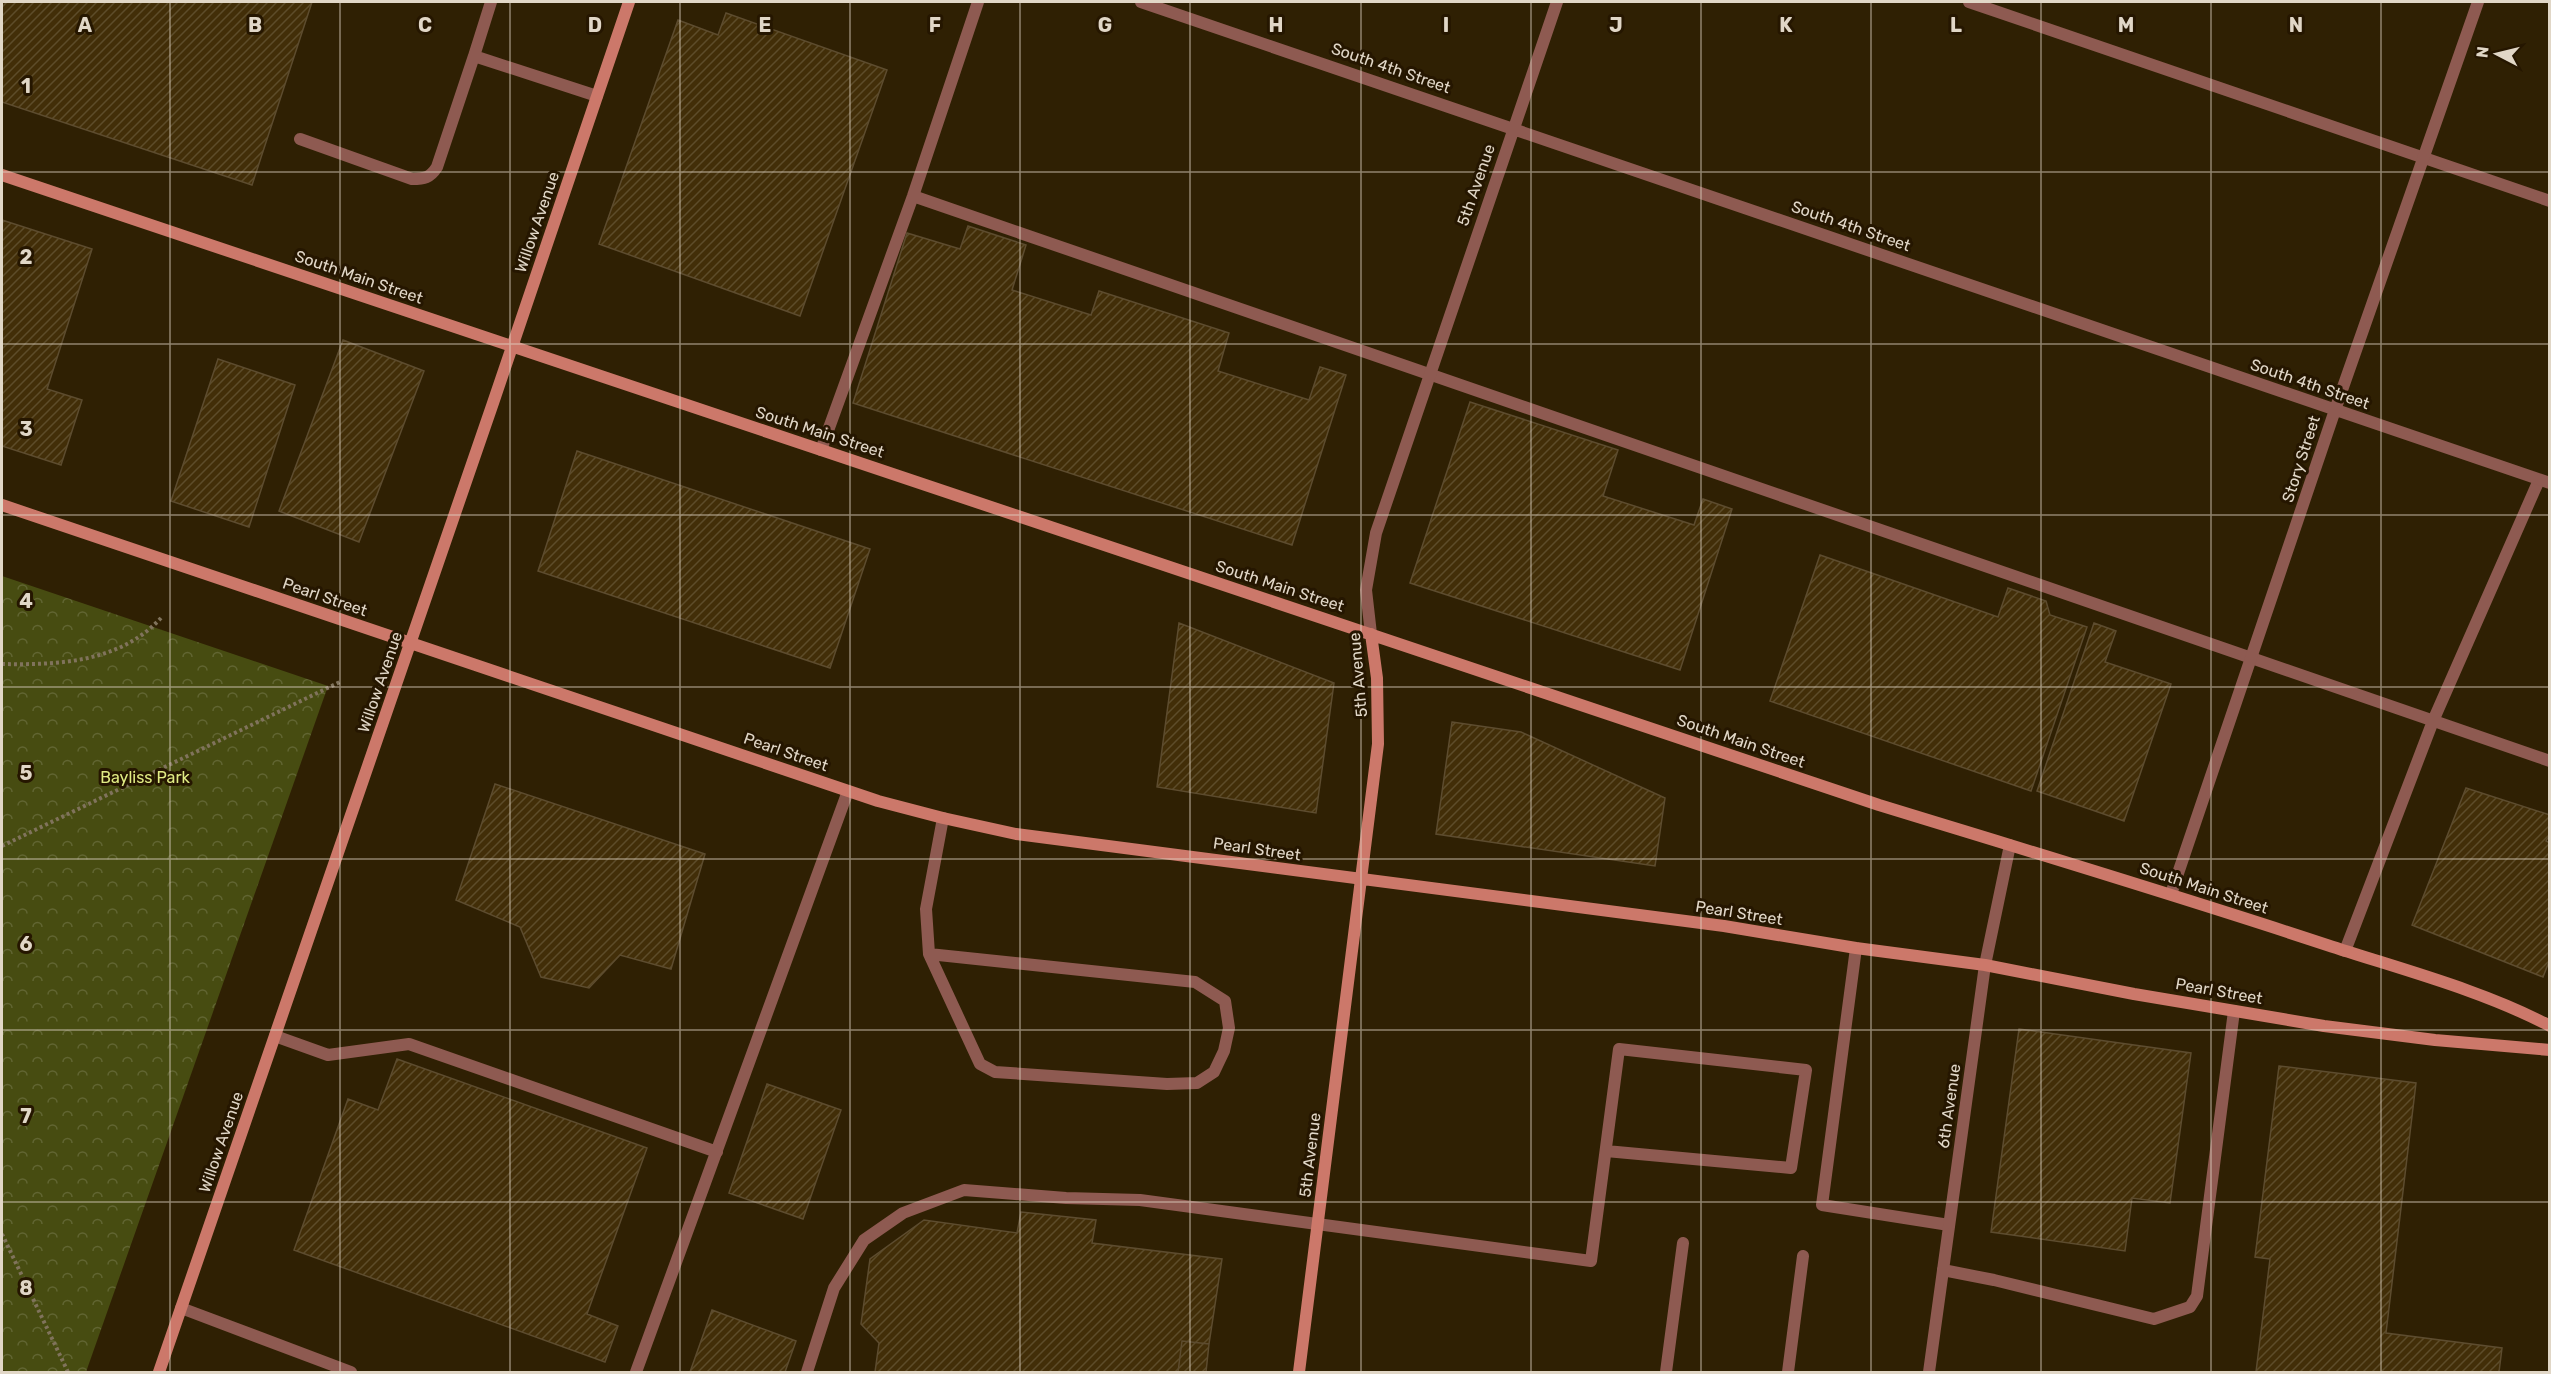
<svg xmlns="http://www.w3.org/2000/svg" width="2551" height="1374" font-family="Rubik,sans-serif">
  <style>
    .forest { fill: url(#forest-crowns) }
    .building { fill: url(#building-hatch); stroke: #5d4c2f; stroke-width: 1.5 }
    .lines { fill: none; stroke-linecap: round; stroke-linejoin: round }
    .path { stroke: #80735c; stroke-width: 4; stroke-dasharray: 3 3; stroke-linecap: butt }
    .service { stroke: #8e5a51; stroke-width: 12 }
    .minor { stroke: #8e5a51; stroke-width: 12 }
    .secondary { stroke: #cc786a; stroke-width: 12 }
    .grid { fill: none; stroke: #e1d7c7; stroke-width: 1.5; stroke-opacity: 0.55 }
    .labels { text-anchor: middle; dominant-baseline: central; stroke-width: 6; stroke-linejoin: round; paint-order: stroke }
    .street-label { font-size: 16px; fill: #e1d7c7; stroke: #251600 }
    .park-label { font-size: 16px; fill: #e1ec84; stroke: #251600 }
    .grid-label { font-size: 20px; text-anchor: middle; font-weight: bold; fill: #e1d7c7; stroke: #251600; stroke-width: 6; stroke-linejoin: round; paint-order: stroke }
  </style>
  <defs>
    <pattern id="forest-crowns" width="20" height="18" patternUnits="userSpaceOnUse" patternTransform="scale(1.5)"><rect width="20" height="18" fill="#474c11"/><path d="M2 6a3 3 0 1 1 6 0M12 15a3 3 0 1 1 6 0" fill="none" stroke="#616532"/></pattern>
    <pattern id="building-hatch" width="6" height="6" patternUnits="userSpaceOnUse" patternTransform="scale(1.5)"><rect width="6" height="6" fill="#422e08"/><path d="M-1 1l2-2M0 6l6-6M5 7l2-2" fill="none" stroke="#5d4c2a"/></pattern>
  </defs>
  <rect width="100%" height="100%" fill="#2f2003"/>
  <path class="forest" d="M2,576L328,686L86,1372H10L2,1370Z"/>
  <path class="building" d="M2,2H312L252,185L2,102Z
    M726,13L887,70L800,316L599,244L678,20L718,35Z
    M2,220L92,249L47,389L82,400L61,465L2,446Z
    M968,226L1026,245L1012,290L1091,315L1099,291L1229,333L1218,371L1309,400L1320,367L1346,375L1292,545L853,403L907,233L960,249Z
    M343,340L424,371L359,542L279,511Z
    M218,359L295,385L249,527L171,501Z
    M1470,402L1618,450L1603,496L1694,525L1703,499L1732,509L1680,670L1410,583Z
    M577,451L870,549L830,668L538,571Z
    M1820,555L1998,617L2008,588L2046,601L2050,615L2087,627L2031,791L1770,701Z
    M1179,623L1334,683L1316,813L1157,787Z
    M2094,623L2116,631L2105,662L2171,684L2124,821L2037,791Z
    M1452,722L1521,732L1665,798L1655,866L1436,834Z
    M495,784L705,854L671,969L620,955L589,988L541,977L520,927L456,900Z
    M2466,788L2550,815V834L2546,841L2550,843V959L2543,977L2412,925Z
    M2019,1029L2191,1053L2170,1203L2132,1198L2125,1251L1991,1232Z
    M397,1059L647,1148L587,1314L618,1326L605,1362L294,1250L348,1099L378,1110Z
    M2279,1066L2416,1083L2386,1333L2502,1348L2499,1372H2256L2270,1259L2255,1257Z
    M767,1084L841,1110L803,1219L729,1193Z
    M1021,1212L1096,1220L1092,1243L1222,1259L1209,1344L1182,1341L1178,1372H875L879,1343L861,1324L870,1259L924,1220L1017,1233Z
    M712,1310L796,1341L785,1372H690Z
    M1182,1341L1209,1344L1206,1372H1178Z"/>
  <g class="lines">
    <path class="path" d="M2,664C58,665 119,663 161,618
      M2,846L342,681
      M2,1234L68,1372"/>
    <path class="service" d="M1969,2L2550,201
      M474,56L491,2
      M300,139L412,179C424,179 430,178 437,167L474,56L597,96
      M913,196L2550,761
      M821,450L913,196L978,2
      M1856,948L1822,1205L1949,1225
      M2345,951L2433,721L2539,480
      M929,954L1195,982L1225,1001L1229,1028L1224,1051L1214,1072L1197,1083L1167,1084L995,1072L980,1064L929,954L926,909L943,818
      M275,1036L328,1055L409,1044L717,1152
      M1943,1270L1994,1280L2154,1319L2190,1307L2197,1296L2234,1011
      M181,1308L351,1372
      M636,1372L848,791
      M807,1372L834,1288L864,1240L903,1213L964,1190L1066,1198L1140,1200L1591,1261L1619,1049L1806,1070L1791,1168L1606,1151
      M1666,1372L1683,1243
      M1788,1372L1803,1256"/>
    <path class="minor" d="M1141,2L2550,483
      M1371,634L1366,590L1376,533L1557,2
      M2171,894L2335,410L2478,2
      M1929,1372L1985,965L2010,845"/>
    <path class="secondary" d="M2,175L1879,805C2029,851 2179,896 2327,945C2400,969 2482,990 2550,1026
      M2,505L878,801L943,818L1016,834L1724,926L1856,948L1985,965L2134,994L2324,1026L2435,1040L2550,1050
      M159,1372L493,403L629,2
      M1299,1372L1378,744L1377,678L1371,634"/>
  </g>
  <path class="grid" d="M170,2V1372M340,2V1372M510,2V1372M680,2V1372M850,2V1372M1020,2V1372M1190,2V1372M1361,2V1372M1531,2V1372M1701,2V1372M1871,2V1372M2041,2V1372M2211,2V1372M2381,2V1372M2,172H2550M2,344H2550M2,515H2550M2,687H2550M2,859H2550M2,1030H2550M2,1202H2550"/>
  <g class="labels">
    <g class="street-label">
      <text transform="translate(1391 68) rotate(19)">South 4th Street</text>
      <text transform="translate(1476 185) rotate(-71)">5th Avenue</text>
      <text transform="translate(537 222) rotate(-71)">Willow Avenue</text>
      <text transform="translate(1851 226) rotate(19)">South 4th Street</text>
      <text transform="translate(359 277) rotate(19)">South Main Street</text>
      <text transform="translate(2310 384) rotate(19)">South 4th Street</text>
      <text transform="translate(820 432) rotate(18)">South Main Street</text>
      <text transform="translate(2301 459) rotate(-72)">Story Street</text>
      <text transform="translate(1280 586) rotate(18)">South Main Street</text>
      <text transform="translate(325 597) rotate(19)">Pearl Street</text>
      <text transform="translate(1358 675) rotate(-95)">5th Avenue</text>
      <text transform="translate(380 682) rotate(-71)">Willow Avenue</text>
      <text transform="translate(1741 741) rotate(19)">South Main Street</text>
      <text transform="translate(786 752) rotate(19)">Pearl Street</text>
      <text transform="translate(1257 849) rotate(8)">Pearl Street</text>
      <text transform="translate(2204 888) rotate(18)">South Main Street</text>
      <text transform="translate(1739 913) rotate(9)">Pearl Street</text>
      <text transform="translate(2219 991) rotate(10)">Pearl Street</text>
      <text transform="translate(1949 1106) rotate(-82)">6th Avenue</text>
      <text transform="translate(221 1142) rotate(-71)">Willow Avenue</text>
      <text transform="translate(1310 1155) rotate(-83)">5th Avenue</text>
    </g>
    <g class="park-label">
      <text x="145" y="777">Bayliss Park</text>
    </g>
  </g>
  <g class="grid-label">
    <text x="85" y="32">A</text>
    <text x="255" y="32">B</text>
    <text x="425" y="32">C</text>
    <text x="595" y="32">D</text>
    <text x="765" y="32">E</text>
    <text x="935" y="32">F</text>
    <text x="1105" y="32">G</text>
    <text x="1276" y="32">H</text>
    <text x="1446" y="32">I</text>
    <text x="1616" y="32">J</text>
    <text x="1786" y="32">K</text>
    <text x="1956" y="32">L</text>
    <text x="2126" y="32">M</text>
    <text x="2296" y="32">N</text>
    <text x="26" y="93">1</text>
    <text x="26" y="264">2</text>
    <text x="26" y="436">3</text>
    <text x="26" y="608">4</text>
    <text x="26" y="780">5</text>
    <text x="26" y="951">6</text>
    <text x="26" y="1123">7</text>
    <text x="26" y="1295">8</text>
  </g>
  <rect width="2551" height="1374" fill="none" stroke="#e1d7c7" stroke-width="6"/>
  <g transform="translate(2497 54) rotate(277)" stroke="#251600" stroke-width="4.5" paint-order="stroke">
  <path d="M0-4.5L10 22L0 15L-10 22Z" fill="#e1d7c7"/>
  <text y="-9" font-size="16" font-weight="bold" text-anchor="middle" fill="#e1d7c7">N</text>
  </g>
</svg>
